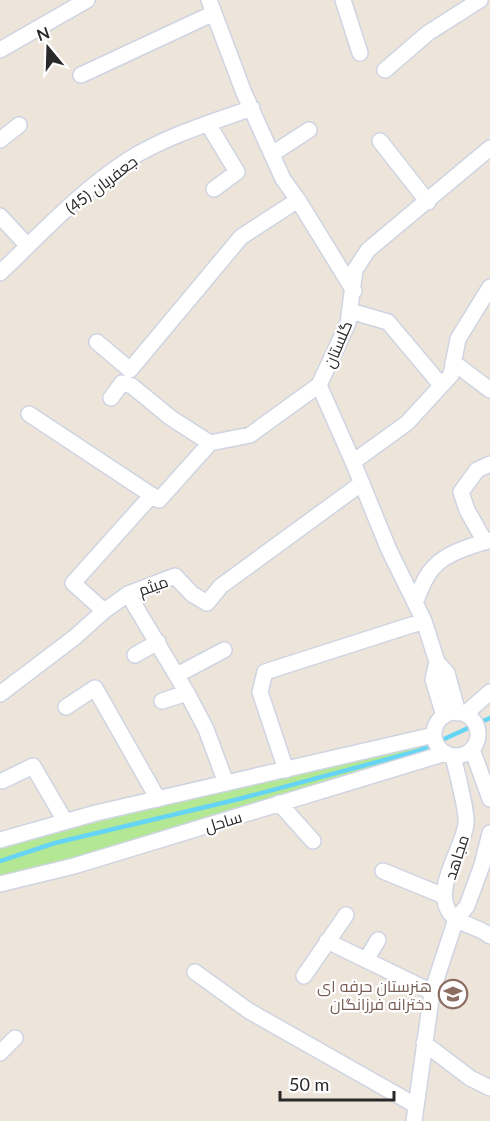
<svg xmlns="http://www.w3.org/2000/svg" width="490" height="1121" font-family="Lato,Cairo,sans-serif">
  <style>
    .green { fill: #b3e793 }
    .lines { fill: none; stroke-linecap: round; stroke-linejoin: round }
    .stream { stroke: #66d5f5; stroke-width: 4.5 }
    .minor-casing { stroke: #cfd4e3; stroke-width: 18 }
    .minor { stroke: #fff; stroke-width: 15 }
    .labels { text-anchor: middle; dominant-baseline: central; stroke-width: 4.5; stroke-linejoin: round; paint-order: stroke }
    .street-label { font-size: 16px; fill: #292929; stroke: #fff }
    .education-label { font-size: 16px; fill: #785e54; stroke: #fff; text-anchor: end }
  </style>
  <rect width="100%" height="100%" fill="#ede4da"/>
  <path class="green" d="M425,746L432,752L101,850L44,866L0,876V847L148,809Z"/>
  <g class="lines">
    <path class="stream" d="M0,861L55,843L239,799L418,751L490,718"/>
    <g class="minor-casing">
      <path id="minor" d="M209,0L244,93L283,179L298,200L354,291
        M343,0L360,53
        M0,50L87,0
        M385,70L428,33L480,0
        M81,75L214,13
        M208,124L237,172L214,189
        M0,140L19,125
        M380,141L428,202
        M272,154L309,130
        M0,216L28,246
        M0,273C41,234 80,191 128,160C166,136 210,123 252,108
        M350,311L388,322L441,385
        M97,342L130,370L241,237L298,200
        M453,362L490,390
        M111,398L122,383L132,386L171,418L210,443
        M29,414L159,500L210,443L250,435L319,385
        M353,462L407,423L451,375L458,339L490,287
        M485,542L467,510L461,492L477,470L490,464
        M128,594L187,693L206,729L226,783
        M415,603C420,591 425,575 435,566C448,552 472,546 490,540
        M104,611L73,583L152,495
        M135,655L158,642
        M437,662L433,679L444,716
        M177,675L224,650
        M0,694L75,637L104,611L128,594L175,576L192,594L207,603L221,586L362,483
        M162,701L187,693
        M66,707L95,688L158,799
        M434 734a22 22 0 1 1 44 0a22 22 0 1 1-44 0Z
        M458,713L447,673L437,662L424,621L389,550L353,462L319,385L348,323L355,270L368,250L490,148
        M465,714L490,692
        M472,749L490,799
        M453,756C456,770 468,813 466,824C463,849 432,889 450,913C459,925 478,926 490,936
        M286,770L260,692L265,672L424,621
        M2,781L33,766L65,821
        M279,803L313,841
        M0,840L96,813L434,735
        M383,871L444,896
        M0,884L74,866L446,753
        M327,941L432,992
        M366,960L378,940
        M195,972L249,1011L415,1105
        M304,976L346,915
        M424,1043L470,1078L490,1088
        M0,1053L15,1038
        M414,1121L432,992L456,919L467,906L482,865L490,833"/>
    </g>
    <use href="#minor" class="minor"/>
  </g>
  <defs>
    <g id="school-ring" transform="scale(1.5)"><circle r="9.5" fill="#fff" stroke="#8d6e63" stroke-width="1.5"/><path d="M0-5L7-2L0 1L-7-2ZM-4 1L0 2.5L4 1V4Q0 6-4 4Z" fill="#8d6e63"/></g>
  </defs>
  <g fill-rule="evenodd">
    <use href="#school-ring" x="453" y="994"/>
  </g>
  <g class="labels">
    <g class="street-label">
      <text transform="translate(101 184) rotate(-37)">جعفریان (45)</text>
      <text transform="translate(337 344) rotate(-67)">گلستان</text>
      <text transform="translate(153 585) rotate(-20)">میثم</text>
      <text transform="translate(223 821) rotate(-17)">ساحل</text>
      <text transform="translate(456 857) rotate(-72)">مجاهد</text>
    </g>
    <g class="education-label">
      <text x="432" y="985">هنرستان حرفه ای<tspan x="432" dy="18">دخترانه فرزانگان</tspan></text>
    </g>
  </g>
  <g transform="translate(48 48) rotate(341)" stroke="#ffffff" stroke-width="4.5" paint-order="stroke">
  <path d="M0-4.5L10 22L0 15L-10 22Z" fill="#292929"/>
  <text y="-9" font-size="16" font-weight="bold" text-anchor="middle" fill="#292929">N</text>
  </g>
  <path d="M280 1091v9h114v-9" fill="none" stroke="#292929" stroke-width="3"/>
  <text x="289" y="1091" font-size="18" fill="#292929" stroke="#ffffff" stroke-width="4.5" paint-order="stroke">50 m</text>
</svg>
